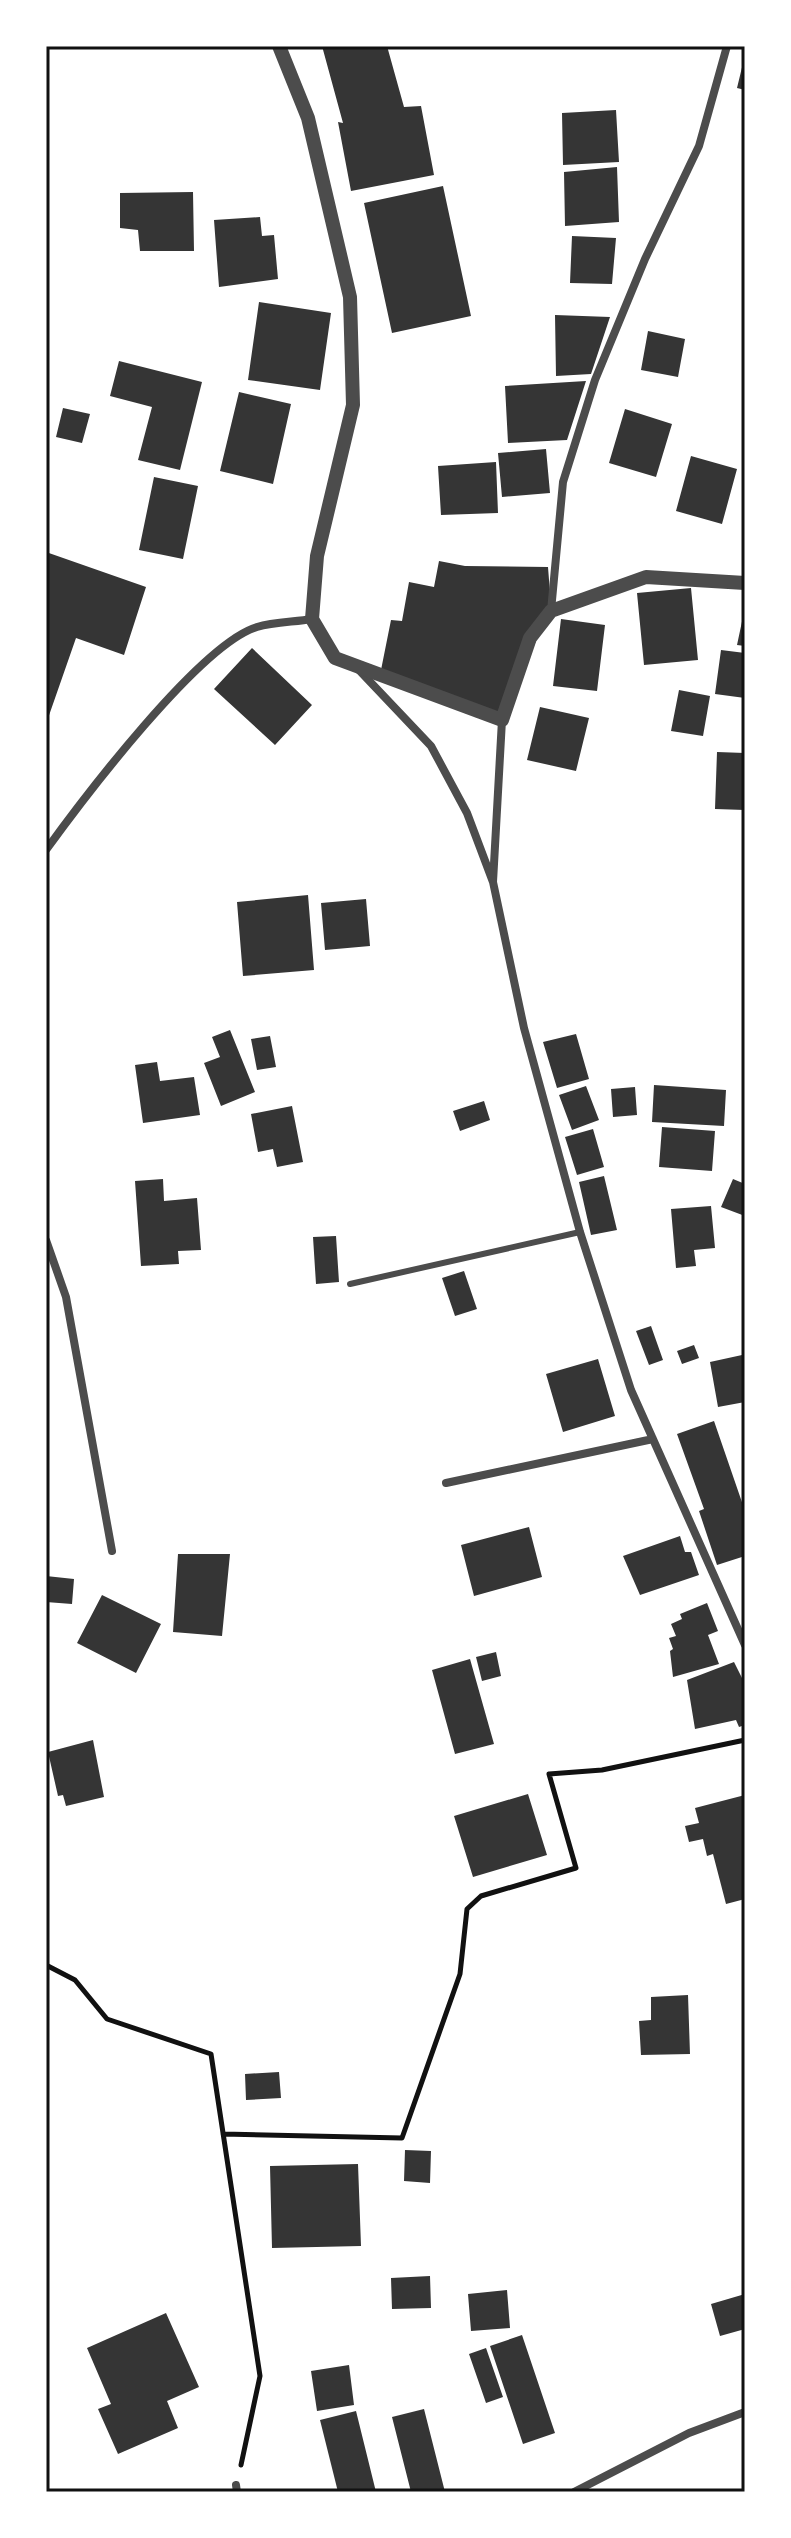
<svg xmlns="http://www.w3.org/2000/svg" width="791" height="2538" font-family="'Asap Condensed',sans-serif">
  <style>
    .building { fill: #353535 }
    .lines { fill: none; stroke-linecap: round; stroke-linejoin: round }
    .path { stroke: #111; stroke-width: 5 }
    .service { stroke: #4c4c4c; stroke-width: 6 }
    .minor { stroke: #4c4c4c; stroke-width: 8 }
    .tertiary { stroke: #4c4c4c; stroke-width: 14 }
    .neatline { fill: none; stroke: #111; stroke-width: 3 }
  </style>
  <rect width="100%" height="100%" fill="#fff"/>
  <path class="building" d="M322,46H387L404,107L421,106L434,175L351,191L338,122L343,123Z
    M744,59H745V90L737,88Z
    M616,110L619,162L563,165L562,113Z
    M617,167L619,222L565,226L564,172Z
    M443,186L471,316L392,333L364,203Z
    M193,192L194,251H140L138,230L120,228V193Z
    M260,217L262,236L274,235L278,279L219,287L214,220Z
    M572,236L616,238L612,284L570,283Z
    M259,302L331,313L320,390L248,380Z
    M555,315L610,317L591,374L556,376Z
    M648,331L685,339L678,377L641,370Z
    M119,361L202,382L180,470L138,460L152,407L110,396Z
    M586,381L567,440L508,443L505,386Z
    M239,392L291,404L273,484L220,471Z
    M63,408L90,414L82,443L56,437Z
    M625,409L672,424L656,477L609,463Z
    M546,449L550,493L502,497L498,453Z
    M691,456L737,469L722,524L676,511Z
    M496,462L498,513L441,515L438,466Z
    M154,477L198,486L183,559L139,550Z
    M46,552L146,587L124,655L76,638L46,724Z
    M439,561L465,566L548,567L551,606L502,720L380,675L391,620L402,621L409,582L434,587Z
    M691,588L698,660L644,665L637,593Z
    M744,612H745V646L737,645Z
    M561,619L605,625L597,691L553,686Z
    M252,648L312,705L275,745L214,689Z
    M721,650L745,653V698L715,694Z
    M679,690L710,696L703,736L671,731Z
    M540,707L589,718L576,771L527,760Z
    M717,752L745,753V810L715,809Z
    M308,895L314,970L243,976L237,902Z
    M366,899L370,946L325,950L321,903Z
    M230,1030L255,1092L221,1106L204,1063L220,1057L212,1037Z
    M576,1034L589,1079L557,1088L543,1042Z
    M270,1036L276,1067L257,1070L251,1039Z
    M157,1062L160,1081L194,1077L200,1115L143,1123L135,1065Z
    M654,1085L726,1090L724,1126L652,1122Z
    M586,1086L599,1120L572,1130L559,1095Z
    M635,1087L637,1115L613,1117L611,1089Z
    M484,1101L490,1120L460,1131L453,1111Z
    M292,1106L303,1162L277,1167L273,1149L258,1152L251,1114Z
    M662,1127L715,1131L712,1171L659,1167Z
    M593,1129L604,1167L577,1175L565,1137Z
    M604,1176L617,1230L591,1235L579,1182Z
    M163,1179L164,1201L197,1198L201,1250L178,1251L179,1264L141,1266L135,1181Z
    M733,1179L745,1184V1216L721,1207Z
    M711,1206L715,1248L694,1250L696,1266L676,1268L671,1209Z
    M336,1236L339,1282L316,1284L313,1237Z
    M464,1271L477,1309L455,1316L442,1278Z
    M651,1326L663,1360L649,1365L636,1331Z
    M694,1345L699,1358L682,1364L677,1351Z
    M742,1355L745,1402L718,1407L710,1362Z
    M598,1359L615,1416L563,1432L546,1374Z
    M714,1421L745,1511V1556L717,1565L699,1511L704,1509L677,1434Z
    M529,1527L542,1577L474,1596L461,1545Z
    M680,1536L685,1552H691L699,1575L640,1595L623,1556Z
    M178,1554H230L222,1636L173,1632Z
    M46,1576L74,1579L72,1604L46,1602Z
    M102,1595L161,1624L136,1673L77,1643Z
    M707,1603L718,1631L708,1635L719,1664L673,1677L670,1651L673,1649L669,1638L676,1636L671,1624L682,1619L680,1614Z
    M496,1652L501,1676L482,1681L476,1657Z
    M470,1659L494,1744L455,1754L432,1670Z
    M734,1662L745,1684V1725L739,1727L736,1720L695,1729L687,1680Z
    M93,1740L104,1797L66,1806L63,1795L58,1796L48,1752Z
    M528,1794L547,1855L473,1877L454,1816Z
    M745,1795V1899L726,1904L713,1854L707,1856L703,1839L689,1842L685,1826L699,1823L695,1808Z
    M688,1995L690,2054L641,2055L639,2021L651,2020V1997Z
    M279,2072L281,2098L246,2100L245,2074Z
    M405,2150L431,2151L430,2183L404,2181Z
    M358,2164L361,2246L272,2248L270,2166Z
    M430,2276L431,2308L392,2309L391,2278Z
    M507,2290L510,2328L471,2331L468,2294Z
    M745,2294V2329L720,2336L711,2304Z
    M166,2313L199,2387L167,2401L178,2428L118,2454L98,2409L111,2404L87,2348Z
    M522,2335L555,2433L523,2444L490,2346Z
    M486,2348L503,2397L486,2403L469,2354Z
    M349,2365L354,2405L317,2411L311,2371Z
    M424,2409L445,2492H411L392,2417Z
    M356,2411L376,2492H338L320,2420Z"/>
  <g class="lines">
    <path class="path" d="M46,1965L75,1980L107,2019L211,2054L260,2376L241,2465
      M223,2134L402,2138L460,1974L467,1909L481,1896L576,1868L549,1774L602,1770L745,1740"/>
    <path class="service" d="M350,1284L580,1232"/>
    <path class="minor" d="M551,611L563,482L595,380L645,259L699,146L727,46
      M358,669L431,746L467,813L493,882L502,720
      M46,850C83,799 200,644 257,627C274,622 295,622 312,619
      M493,882L524,1028L580,1232L631,1390L745,1645
      M46,1240L66,1297L112,1551
      M446,1483L653,1439
      M236,2485L237,2492
      M574,2492L689,2433L745,2412"/>
    <path class="tertiary" d="M279,46L308,118L350,297L353,405L317,556L312,619L335,658L502,720L530,638L551,611L646,577L745,583"/>
  </g>
  <rect width="791" height="2538" fill="none" stroke="#ffffff" stroke-width="96"/>
  <rect x="48" y="48" width="695" height="2442" class="neatline"/>
</svg>
